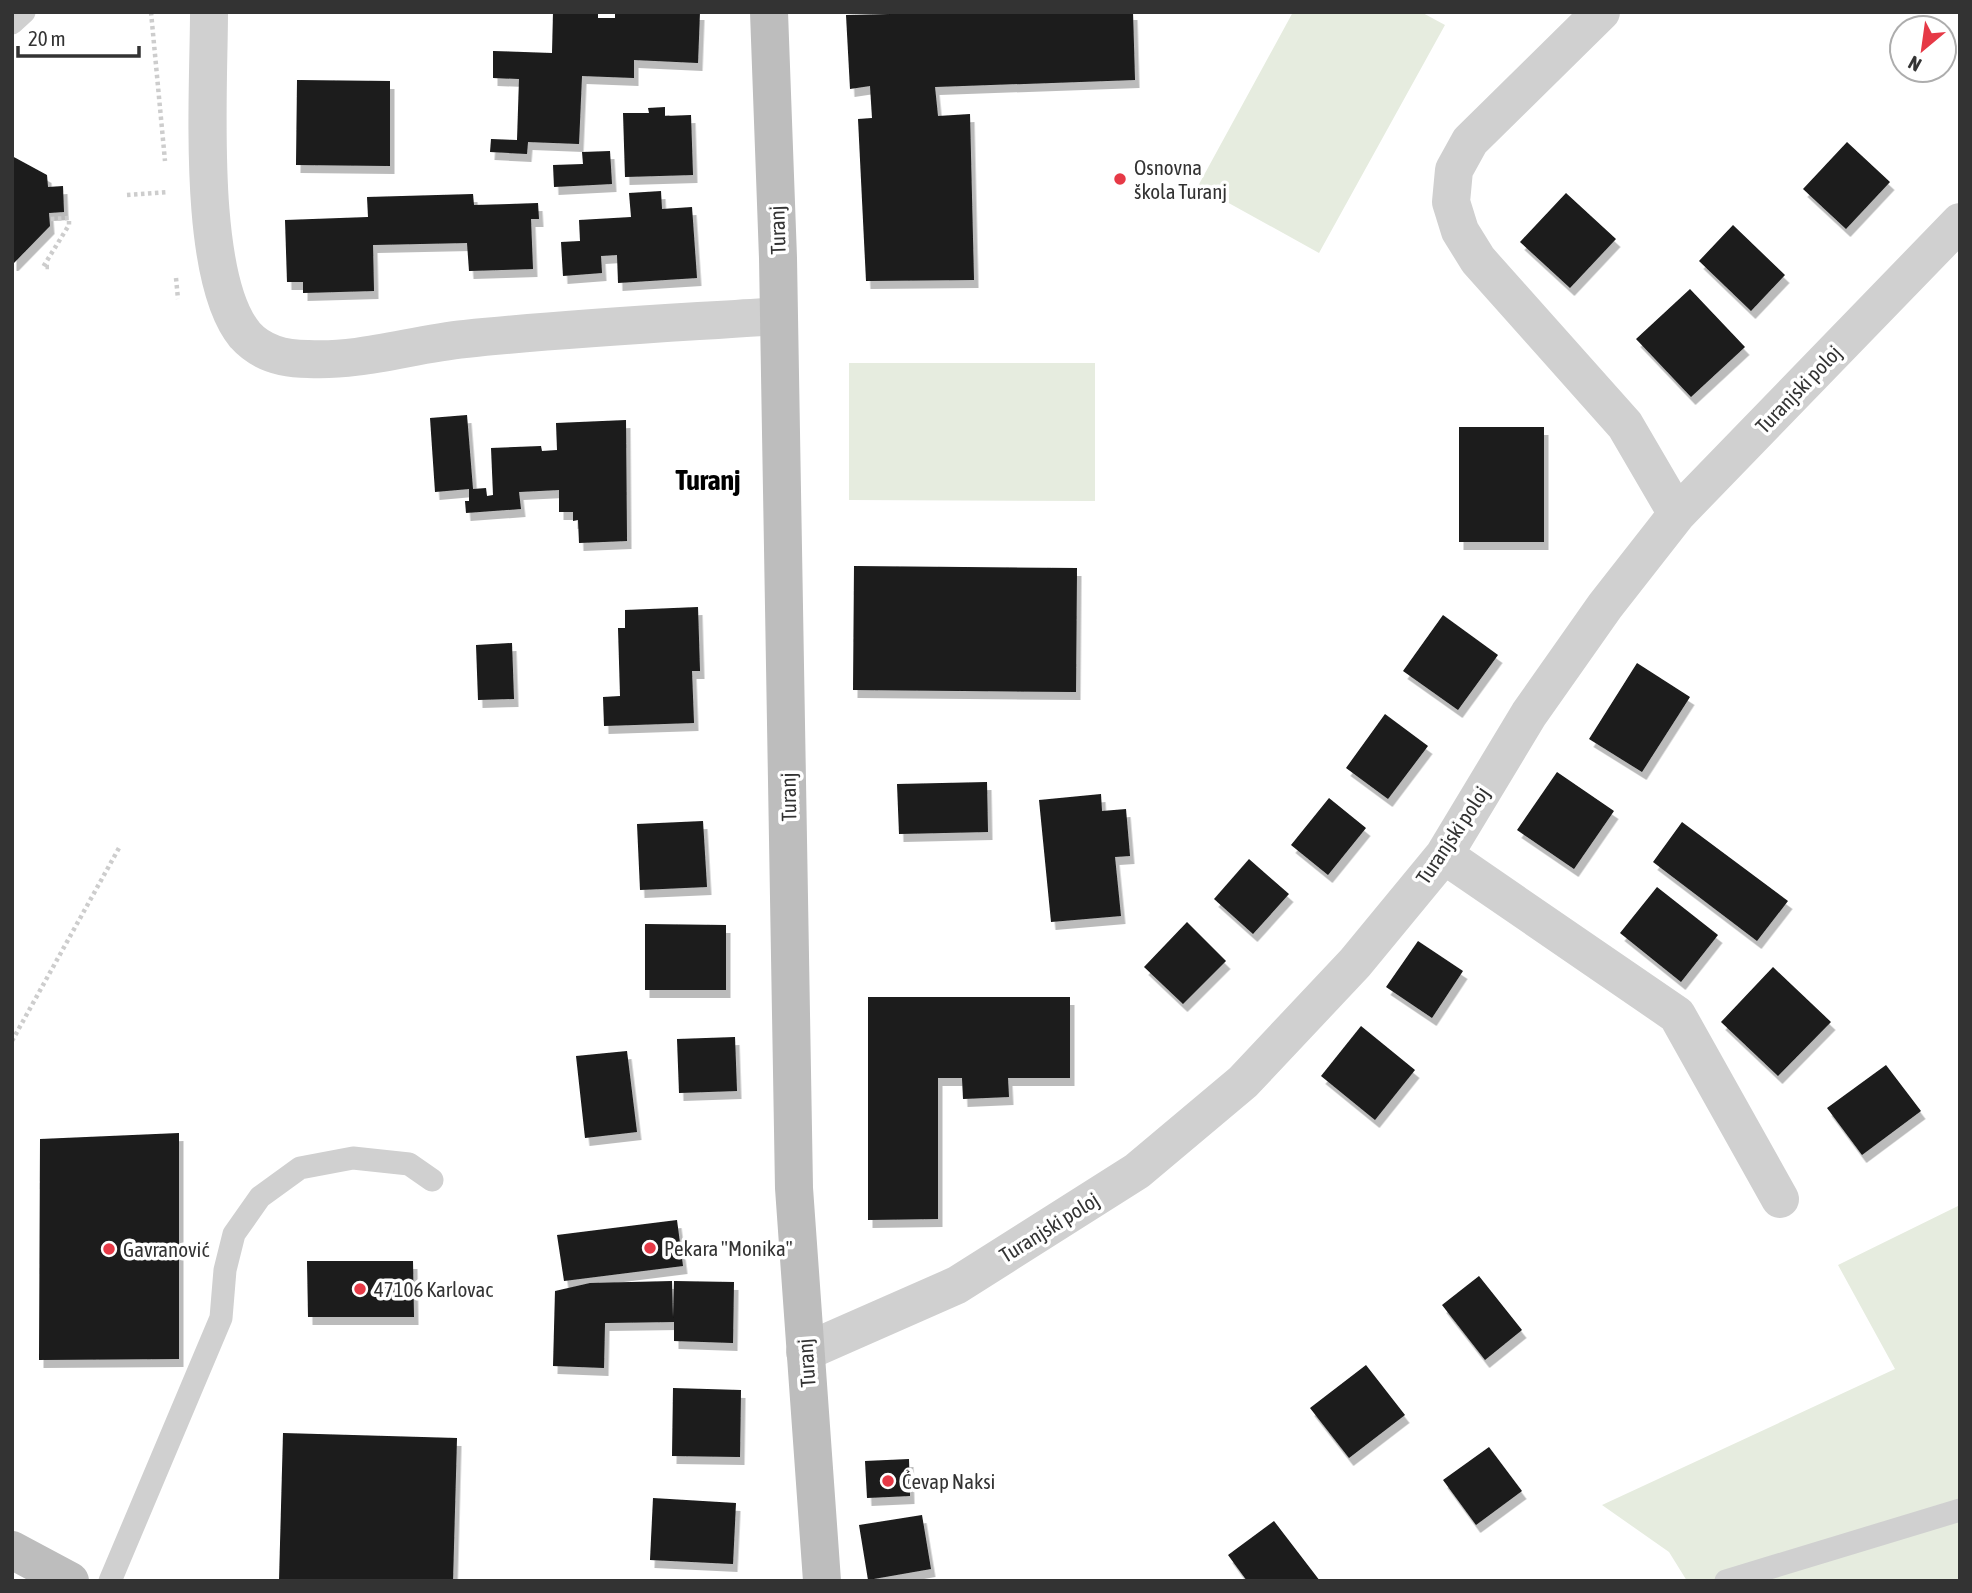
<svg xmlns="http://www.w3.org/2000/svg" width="1972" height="1593" font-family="'Asap Condensed',sans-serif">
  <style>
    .green { fill: #e6ecdf }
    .building { fill: #1a1a1a; filter: url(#shadow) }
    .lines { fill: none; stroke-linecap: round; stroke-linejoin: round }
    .path { stroke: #cdcdcd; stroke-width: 4.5; stroke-dasharray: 3.5 3.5; stroke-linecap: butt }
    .service { stroke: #d0d0d0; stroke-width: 23 }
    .minor { stroke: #d0d0d0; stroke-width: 38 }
    .secondary { stroke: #bdbdbd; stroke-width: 38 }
    .poi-dot { fill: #e63946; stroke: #fff; stroke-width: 2.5 }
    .labels { text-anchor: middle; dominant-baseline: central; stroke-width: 7; stroke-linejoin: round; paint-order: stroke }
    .poi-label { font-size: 21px; fill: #333; stroke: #fff; text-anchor: start }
    .street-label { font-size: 21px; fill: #333; stroke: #fff }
    .district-label { font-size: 28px; font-weight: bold; fill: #000; stroke: #fff }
  </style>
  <defs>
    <filter id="shadow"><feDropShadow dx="4.5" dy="8" stdDeviation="0" flood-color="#0004"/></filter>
  </defs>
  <rect width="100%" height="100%" fill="#fff"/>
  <path class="green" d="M1293,12H1421L1445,25L1319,253L1198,186Z
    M849,363H1095V501L849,500Z
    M1960,1205V1581H1687L1669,1552L1602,1505L1895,1369L1838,1265Z"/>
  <path class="building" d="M553,12H598V18H615V12H700L698,63L634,60V78L582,76L579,144L528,142L527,154L490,152L491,139L517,140L519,79L493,78V51L552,53Z
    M977,12H1133L1135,80L935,87L938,116L970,114L974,280L866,281L858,119L872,118L870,86L850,89L846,15Z
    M297,80L390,81V166L296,165Z
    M665,107V116L691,115L693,175L625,177L623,113H649L648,108Z
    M1847,142L1890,182L1846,229L1803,189Z
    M610,151L612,184L554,187L553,165L583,164L582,152Z
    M12,156L47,175L48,187L63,186L64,212L49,213L50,226L14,263H12Z
    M661,191L662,209L692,207L697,278L618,283L617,255L601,256L602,273L563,276L561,242L580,241L579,220L631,217L629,193Z
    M1566,193L1616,239L1570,288L1520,242Z
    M473,194L474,205L538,203L539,219H531L533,269L469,271L467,243L373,245L374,291L303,293V282H287L285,220L368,217L367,197Z
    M1733,225L1785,275L1751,311L1699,261Z
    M1690,289L1745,347L1691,397L1636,339Z
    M467,415L473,489L486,488L487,496L493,495L491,448L541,446L542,451L557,450L556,423L626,420L627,541L579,543L578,520L573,521V512H559V490L519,492L521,509L466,513L465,501H469V489L435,492L430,418Z
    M1459,427H1544V542H1459Z
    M854,566L1077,568L1076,692L853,690Z
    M698,607L700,671H692L694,723L604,726L603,697L620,696L618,628H625V610Z
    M1443,615L1498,655L1458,710L1403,671Z
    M512,643L514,699L478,700L476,645Z
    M1637,663L1690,697L1642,772L1589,739Z
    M1385,714L1428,746L1388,799L1346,768Z
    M1557,772L1614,811L1574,869L1517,830Z
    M987,782L988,832L899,834L897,784Z
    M1101,794L1102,811L1126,809L1130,856L1115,857L1121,916L1051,922L1039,800Z
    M1329,798L1366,828L1328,875L1291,845Z
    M703,821L707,887L640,890L637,824Z
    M1682,822L1788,901L1757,941L1653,862Z
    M1249,859L1289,894L1253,934L1214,899Z
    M1657,887L1718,935L1681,982L1620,933Z
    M1187,922L1226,961L1183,1004L1144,967Z
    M645,924L726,925V990H645Z
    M1418,941L1463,971L1432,1018L1386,987Z
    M1773,967L1831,1022L1778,1076L1721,1022Z
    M868,997H1070V1078H1008L1009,1097L963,1099L962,1078H938V1219L868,1220Z
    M1361,1026L1415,1070L1375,1120L1321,1076Z
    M735,1037L737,1091L679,1093L677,1039Z
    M627,1051L637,1132L585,1138L576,1056Z
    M1886,1065L1921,1111L1862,1155L1827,1108Z
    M179,1133V1359L39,1360L40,1139Z
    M677,1220L683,1266L564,1281L557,1235Z
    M307,1261H413L414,1317H308Z
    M1479,1276L1522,1330L1485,1360L1442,1305Z
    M672,1281L673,1318L674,1281L734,1282L733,1343L674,1341V1322L605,1323L604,1368L553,1366L555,1291L590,1283Z
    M1366,1365L1405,1415L1349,1458L1310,1408Z
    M673,1388L741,1390L740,1457L672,1456Z
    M283,1433L457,1438L453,1581H279Z
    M1489,1447L1522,1491L1476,1525L1443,1480Z
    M909,1459L910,1496L867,1498L865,1461Z
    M653,1498L736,1503L733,1564L650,1560Z
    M922,1515L931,1569L868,1580L859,1525Z
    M1274,1521L1320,1581H1247L1228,1555Z"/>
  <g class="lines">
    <path class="path" d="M151,12L165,161
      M127,195L168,192
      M49,267H43L69,225V218L50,219
      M176,278L178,299
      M12,1041L119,848"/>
    <path class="service" d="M12,23L24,12
      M110,1581L221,1318L225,1270L234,1234L260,1197L300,1168L353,1158L409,1164L432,1180
      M1726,1581L1960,1510"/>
    <path class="minor" d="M209,12C209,90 196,276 245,335C261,353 285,359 308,359C361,362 413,344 465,339C569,328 674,323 778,316
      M1601,12L1470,141L1454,170L1451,202L1460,231L1478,260L1625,425L1677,514
      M1444,855L1677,1015L1780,1199
      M805,1352L957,1285L1137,1171L1243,1082L1355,963L1444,855L1529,714L1605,606L1677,514L1960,222"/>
    <path class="secondary" d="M769,12L778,258L794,1188L822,1581
      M12,1550L70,1581"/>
  </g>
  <g class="poi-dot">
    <circle cx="1120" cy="179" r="7"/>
    <circle cx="650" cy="1248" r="7"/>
    <circle cx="109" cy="1249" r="7"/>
    <circle cx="360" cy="1289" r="7"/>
    <circle cx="888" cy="1481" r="7"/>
  </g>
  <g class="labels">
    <g class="poi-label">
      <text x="1134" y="167">Osnovna<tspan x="1134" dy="24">škola Turanj</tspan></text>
      <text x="664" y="1248">Pekara "Monika"</text>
      <text x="123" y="1249">Gavranović</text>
      <text x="374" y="1289">47106 Karlovac</text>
      <text x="902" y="1481">Ćevap Naksi</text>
    </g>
    <g class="street-label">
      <text transform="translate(777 230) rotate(-92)">Turanj</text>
      <text transform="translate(1798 389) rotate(-46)">Turanjski poloj</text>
      <text transform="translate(788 797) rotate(-91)">Turanj</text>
      <text transform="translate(1452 835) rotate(-56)">Turanjski poloj</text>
      <text transform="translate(1049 1227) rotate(-32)">Turanjski poloj</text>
      <text transform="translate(806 1363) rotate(-94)">Turanj</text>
    </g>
    <g class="district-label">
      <text x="708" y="480">Turanj</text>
    </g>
  </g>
  <rect width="1972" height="1593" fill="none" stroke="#333333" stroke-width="28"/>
  <g transform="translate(1923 49) rotate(209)"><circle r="33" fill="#ffffff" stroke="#adadad" stroke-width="2"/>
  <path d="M0-5L12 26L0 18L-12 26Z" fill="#e63946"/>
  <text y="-10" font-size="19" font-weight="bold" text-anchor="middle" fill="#333333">N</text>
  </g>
  <path d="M18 46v10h121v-10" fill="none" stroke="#333333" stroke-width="3.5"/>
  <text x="28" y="46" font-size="21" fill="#333333" stroke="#ffffff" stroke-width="5" paint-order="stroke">20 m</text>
</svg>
